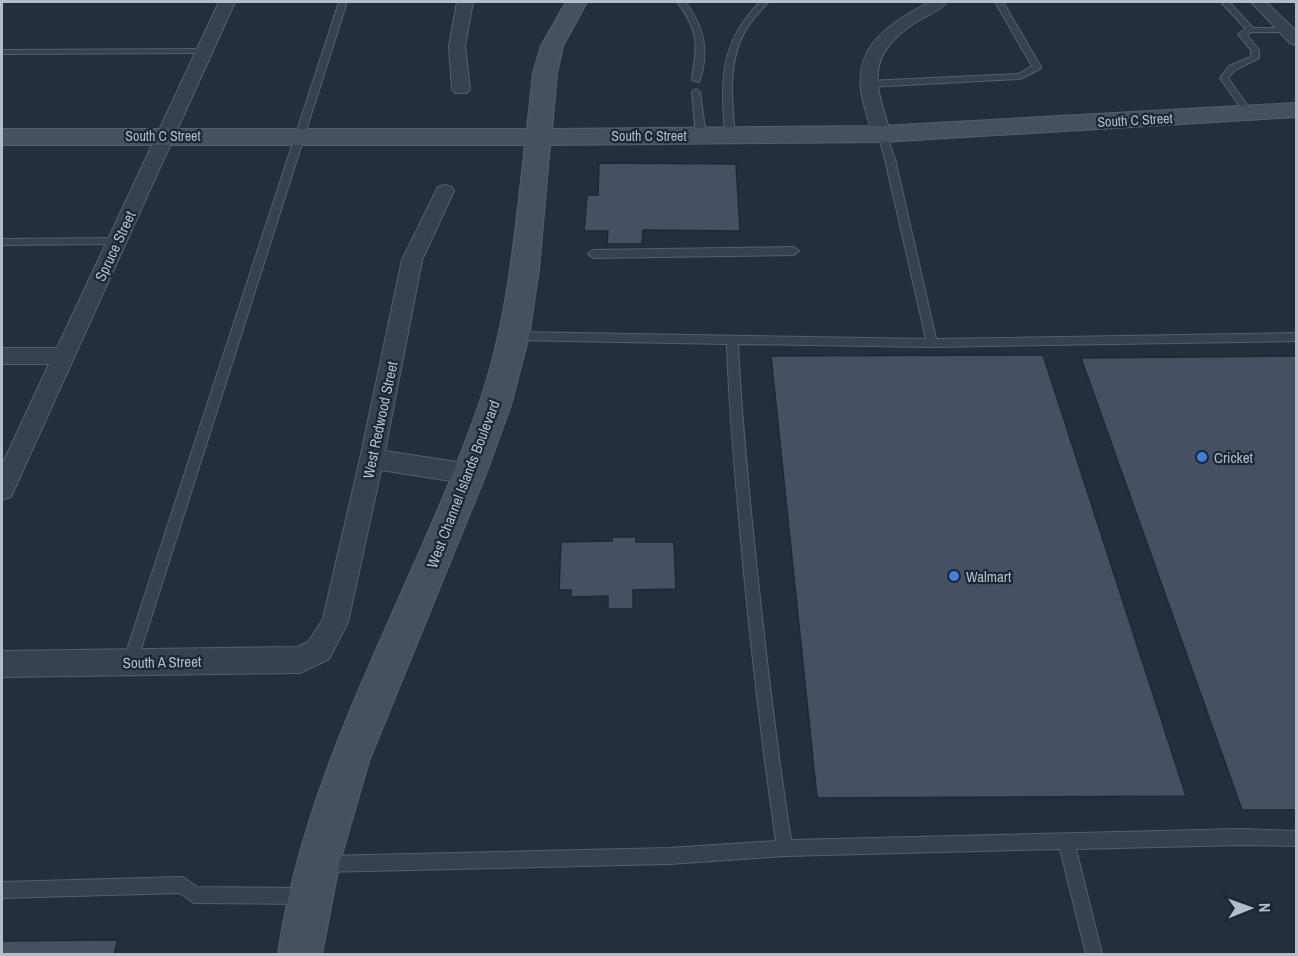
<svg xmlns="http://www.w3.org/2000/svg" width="1298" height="956" font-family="'Archivo Narrow',sans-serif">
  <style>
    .building { fill: #455162; stroke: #1f2835; stroke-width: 1.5 }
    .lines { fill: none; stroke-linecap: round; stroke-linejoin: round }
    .lane-casing { stroke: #565f6c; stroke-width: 2 }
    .street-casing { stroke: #565f6c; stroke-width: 2 }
    .secondary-casing { stroke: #565f6c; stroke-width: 2 }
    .lane { fill: #38414e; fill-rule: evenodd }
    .street { fill: #38414e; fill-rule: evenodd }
    .secondary { fill: #465061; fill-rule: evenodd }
    .shop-dot { fill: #3f7fe0; stroke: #1d2633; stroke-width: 2 }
    .labels { text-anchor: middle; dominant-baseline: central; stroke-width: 4.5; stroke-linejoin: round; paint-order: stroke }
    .far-street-label { font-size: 14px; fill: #b4bcc9; stroke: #1d2633 }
    .street-label { font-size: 15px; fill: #b4bcc9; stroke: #1d2633 }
    .poi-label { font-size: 15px; fill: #b4bcc9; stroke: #1d2633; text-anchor: start }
  </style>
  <rect width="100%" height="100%" fill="#242f3e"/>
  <path class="building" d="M599,163L736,164L740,231L643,230L642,244H607L608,231H584L587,195H598Z
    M1043,355L1186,796L817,798L771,356Z
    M1296,356V810H1242L1081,358Z
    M612,537H636V542H674L676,589L633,590V609H608V596L571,597V590H559L561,542L612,541Z
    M118,940L114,954H2V941Z"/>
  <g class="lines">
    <g class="lane-casing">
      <path id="lane" d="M339,2H347L137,662L135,667L130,668L125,667L123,662Z
        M677,2H685C704,26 710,52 699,82L692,80C697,44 700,32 677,2Z
        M760,2H768C760,12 751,20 745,31C727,63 732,101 735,136L730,139L725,136C721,80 719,44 760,2Z
        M995,2H1003L1041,67L1040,69L1020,79L868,87L864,84L868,81L1018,74L1032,66Z
        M1221,2H1229L1253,28H1287L1291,30L1287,32H1252L1247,35L1259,50V58L1235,70L1228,78L1253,113L1252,115H1246L1220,78L1229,66L1251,57V50L1238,34L1246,29Z
        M206,49L210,51L209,53L2,54V50Z
        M696,89L700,92L706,136L701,139L696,136L692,92Z
        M882,131L886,134L895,159L936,339L1296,333V341L932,347L738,344C741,413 748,483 755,552C765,648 776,744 791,840L1241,829L1296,831V846L1241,845L1076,849L1102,954H1086L1060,849L785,856L669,864L323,872L318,869L315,864L318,859L323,856L669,848L776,841C762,745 751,649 742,552C736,483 729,413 727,344L514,340L509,336L514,332L926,339L885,159L878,134Z
        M117,238L122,241L117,244L2,245V239Z
        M794,247L799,251L794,255L593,258L588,254L593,250Z
        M183,877L197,887L304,888L310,890L312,896L310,902L304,904L194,903L180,893L2,898V882Z"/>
    </g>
    <g class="street-casing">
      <path id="street" d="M219,2H235L14,490L11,497L2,500V465L49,364H2V348H57Z
        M457,2H473L465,46L470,89L467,93H455L452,89L449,46Z
        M929,2H947C940,11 926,16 916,22C865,56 874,82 891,134L888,138H876C870,129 868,118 865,108C847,50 884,27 929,2Z
        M1251,2H1266L1296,31V45L1290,43Z
        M445,185L452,187L454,191L422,260L385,451L470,464L478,467L482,474L478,481L470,484L381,470L348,622L329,659L300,673L2,677V651L298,647L309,641L323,619L360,459L402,260L436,191L438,187Z"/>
    </g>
    <g class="secondary-casing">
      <path id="secondary" d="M566,2H587L563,46L557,73L552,129L882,126L1296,103V117L882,142L550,145L539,269L529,336L511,405L486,474L369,761L339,865L322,954H278C306,760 414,590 478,407C508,323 515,233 525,145H2V129H527L533,73L541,46Z"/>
    </g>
    <use href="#lane" class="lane"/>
    <use href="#street" class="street"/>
    <use href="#secondary" class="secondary"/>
  </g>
  <g class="shop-dot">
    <circle cx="1202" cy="457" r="6"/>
    <circle cx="954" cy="576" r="6"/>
  </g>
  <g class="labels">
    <g class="far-street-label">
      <text transform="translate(1135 120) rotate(-3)">South C Street</text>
      <text x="163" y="136">South C Street</text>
      <text x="649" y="136">South C Street</text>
    </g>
    <g class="street-label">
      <text transform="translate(115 246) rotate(-65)">Spruce Street</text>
      <text transform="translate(380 420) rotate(-78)">West Redwood Street</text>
      <text transform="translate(463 484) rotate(-69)">West Channel Islands Boulevard</text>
      <text transform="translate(162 662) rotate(-1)">South A Street</text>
    </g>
    <g class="poi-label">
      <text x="1214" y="457">Cricket</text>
      <text x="966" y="576">Walmart</text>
    </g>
  </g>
  <rect width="1298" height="956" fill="none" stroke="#b4bcc9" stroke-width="6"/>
  <g transform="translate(1250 908) rotate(89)" stroke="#1d2633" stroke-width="4.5" paint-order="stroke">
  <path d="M0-4.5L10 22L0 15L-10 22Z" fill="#b4bcc9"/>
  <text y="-9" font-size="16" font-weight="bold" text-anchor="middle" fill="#b4bcc9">N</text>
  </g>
</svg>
